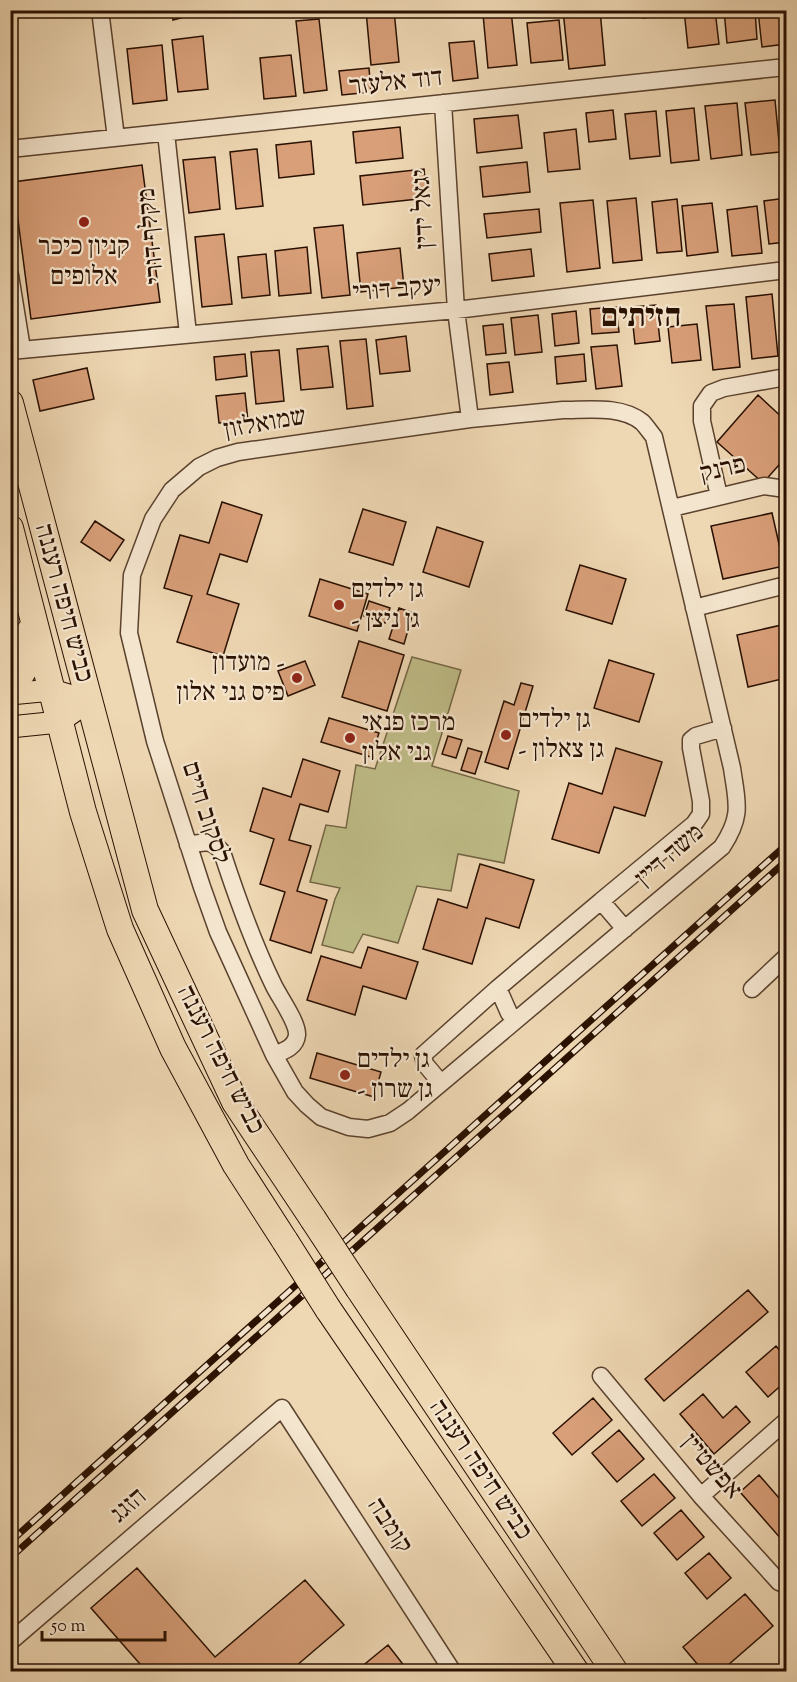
<svg xmlns="http://www.w3.org/2000/svg" width="797" height="1682" font-family="'Sorts Mill Goudy','Frank Ruhl Libre',serif">
  <style>
    .green { fill: #bfbd88; stroke: #746644; stroke-width: 1.5 }
    .building { fill: #d89f79; stroke: #291000; stroke-width: 1.5 }
    .lines { fill: none; stroke-linecap: round; stroke-linejoin: round }
    .minor-casing { stroke: #5a422d; stroke-width: 19 }
    .major-casing { stroke: #291000; stroke-width: 23 }
    .highway-casing { stroke: #291000; stroke-width: 28 }
    .minor { stroke: #f4e5ce; stroke-width: 16 }
    .major { stroke: #eed7b3; stroke-width: 21 }
    .highway { stroke: #eed7b3; stroke-width: 26 }
    .rail-casing { stroke: #291000; stroke-width: 7 }
    .rail { stroke: #f4e5ce; stroke-width: 4.5; stroke-dasharray: 14; stroke-linecap: butt }
    .highway-bridge-casing { stroke: #291000; stroke-width: 28; stroke-linecap: butt }
    .highway-bridge { stroke: #eed7b3; stroke-width: 26 }
    .poi-dot { fill: #8f2418; stroke: #f4e5ce; stroke-width: 2 }
    .labels { text-anchor: middle; dominant-baseline: central; stroke-width: 4.5; stroke-linejoin: round; paint-order: stroke }
    .street-label { font-size: 26px; fill: #291000; stroke: #f4e5ce }
    .poi-label { font-size: 26px; fill: #291000; stroke: #f4e5ce; text-anchor: start }
    .district-label { font-size: 32px; font-weight: bold; fill: #291000; stroke: #f4e5ce }
  </style>
  <rect width="100%" height="100%" fill="#eed7b3"/>
  <filter id="stains"><feTurbulence type="fractalNoise" baseFrequency=".00333" numOctaves="4"/><feColorMatrix values="0 0 0 0 .2 0 0 0 0 .09 0 0 0 0 .02 0 0 0 .5 -.17"/></filter>
  <radialGradient id="worn" r=".72"><stop offset=".6" stop-color="#630" stop-opacity="0"/><stop offset="1" stop-color="#630" stop-opacity=".3"/></radialGradient>
  <path class="green" d="M412,657L461,670L432,766L519,791L504,863L458,854L451,891L417,886L398,943L363,934L353,953L322,945L335,899L340,888L310,882L326,825L346,828L356,765L375,769Z"/>
  <path class="building" d="M171,10H211L173,20Z
    M394,10L399,62L371,65L366,11Z
    M563,10H600L605,65L569,69Z
    M643,10H666L667,15L643,18Z
    M684,10H715L719,44L688,48Z
    M724,10H755L757,39L727,43Z
    M766,10H786V44L762,47L758,11Z
    M511,11L517,65L488,68L483,14Z
    M319,19L327,90L304,93L296,21Z
    M559,20L563,60L531,63L527,23Z
    M203,36L208,89L178,92L172,40Z
    M474,41L478,78L453,81L449,43Z
    M162,45L167,100L133,104L127,49Z
    M291,55L296,96L264,99L260,58Z
    M369,68L371,92L342,95L339,71Z
    M775,100L780,152L751,155L745,103Z
    M737,103L742,155L711,159L705,106Z
    M694,108L699,160L671,163L666,111Z
    M613,110L616,139L589,142L586,113Z
    M656,111L660,156L630,159L625,114Z
    M518,115L522,148L477,153L474,119Z
    M400,127L403,158L356,163L353,132Z
    M576,129L580,169L548,172L544,133Z
    M311,141L314,174L279,178L276,145Z
    M257,149L263,206L236,209L230,152Z
    M215,157L220,209L189,213L183,160Z
    M527,162L530,192L483,197L480,167Z
    M142,165L160,302L31,319L13,182Z
    M424,169L427,198L363,205L360,176Z
    M636,198L642,260L613,263L607,201Z
    M786,198V242L769,244L764,201Z
    M677,199L682,251L657,253L652,202Z
    M593,200L600,268L567,272L560,203Z
    M712,203L718,252L687,256L682,206Z
    M757,206L762,253L732,256L727,210Z
    M539,209L541,232L487,238L484,214Z
    M343,225L350,295L322,298L314,228Z
    M224,234L232,304L202,307L195,237Z
    M307,247L311,293L279,296L275,251Z
    M400,248L404,287L361,292L357,253Z
    M531,249L534,276L492,281L489,254Z
    M266,254L270,295L242,298L238,257Z
    M772,294L778,356L752,359L746,297Z
    M734,304L740,367L713,370L706,306Z
    M656,305L660,341L635,344L631,307Z
    M616,307L619,332L592,334L590,309Z
    M576,311L579,343L555,346L552,314Z
    M538,315L542,352L515,355L511,318Z
    M503,324L506,353L486,355L483,326Z
    M697,324L701,360L672,363L668,327Z
    M406,336L410,371L380,374L376,340Z
    M366,339L373,406L347,409L340,341Z
    M617,345L622,386L596,389L591,347Z
    M328,346L333,387L301,390L297,349Z
    M279,350L284,401L256,404L251,352Z
    M245,354L247,376L216,380L214,357Z
    M584,354L586,381L557,384L555,357Z
    M509,362L513,392L490,395L487,364Z
    M87,368L94,399L40,411L33,380Z
    M245,393L248,421L219,423L216,396Z
    M758,395L786,421V457L763,483L717,442Z
    M222,502L262,515L247,562L220,554L207,594L239,604L223,656L177,642L192,596L164,588L180,535L209,543Z
    M363,509L406,522L393,565L349,552Z
    M772,513L784,566L723,579L711,526Z
    M95,521L124,540L110,561L81,542Z
    M437,527L483,542L469,587L423,572Z
    M580,565L626,579L612,624L566,610Z
    M320,579L368,594L357,631L309,616Z
    M369,601L390,608L385,623L364,616Z
    M399,608L413,613L404,644L389,639Z
    M786,624V678L748,687L737,635Z
    M359,641L404,655L387,711L342,697Z
    M609,660L654,674L639,722L594,708Z
    M305,661L315,685L288,696L278,671Z
    M521,683L533,686L508,769L485,762L504,701L514,705Z
    M329,718L379,733L371,757L321,742Z
    M448,736L462,740L456,758L442,754Z
    M468,748L482,752L475,774L461,770Z
    M616,748L662,762L645,816L614,807L599,853L552,839L569,783L602,794Z
    M303,759L340,771L328,812L300,804L289,840L311,846L297,891L327,900L311,953L270,940L285,892L260,884L274,839L250,831L263,788L291,797Z
    M480,864L534,880L519,928L486,918L472,964L423,949L438,899L467,908Z
    M368,947L418,962L406,999L363,986L355,1015L307,1000L321,956L361,968Z
    M317,1053L381,1072L374,1097L310,1078Z
    M748,1290L768,1312L664,1401L645,1379Z
    M776,1346L786,1358V1381L768,1397L746,1372Z
    M703,1394L723,1418L736,1406L750,1422L714,1454L680,1414Z
    M593,1398L612,1420L572,1455L553,1433Z
    M619,1430L644,1459L617,1482L592,1453Z
    M654,1474L675,1498L642,1526L621,1501Z
    M759,1475L786,1506V1536L782,1540L740,1492Z
    M681,1510L704,1537L677,1560L654,1533Z
    M709,1553L731,1578L707,1599L685,1573Z
    M137,1568L215,1657L305,1580L344,1625L289,1672H147L91,1608Z
    M745,1594L773,1626L720,1672H704L683,1647Z
    M388,1645L409,1672H355Z"/>
  <g class="lines">
    <g class="minor-casing">
      <path id="minor" d="M100,10L116,138
        M443,103L456,310L470,419
        M166,133L188,334
        M10,149L786,67
        M10,275L22,349
        M10,351L456,310L786,270
        M563,410C587,410 621,405 642,422C646,426 650,432 654,437L732,768C737,803 743,815 722,847L408,1111L390,1123L368,1129L349,1127L321,1117L307,1105L295,1092L274,1055L218,932L202,887L155,741L129,633L132,575L153,519L172,490L199,467L217,458L238,452L470,419Z
        M719,496L702,421V406L711,393L724,388L786,377
        M672,508L764,486L786,489
        M694,608L786,585
        M188,845C204,842 211,839 222,852C237,898 253,943 274,986C280,998 298,1023 297,1035C296,1047 284,1051 274,1055
        M625,929L601,901L694,824L701,814V801L691,748V740L696,736L723,728
        M752,989L786,957
        M516,1020L509,1013L498,988L601,901
        M441,1083L425,1064L423,1055L498,988
        M601,1376L701,1496L779,1582L786,1585
        M701,1496L786,1421
        M10,1642L282,1408L453,1672"/>
    </g>
    <g class="major-casing">
      <path id="major" d="M10,694L52,690L89,701
        M10,727L59,722L89,701"/>
    </g>
    <g class="highway-casing">
      <path id="highway" d="M10,403L145,910L235,1102L313,1219
        M10,528L83,812L120,929L173,1048L236,1165L285,1241
        M10,686C30,669 30,655 30,631
        M359,1289L615,1672
        M328,1309L576,1672"/>
    </g>
    <use href="#minor" class="minor"/>
    <use href="#major" class="major"/>
    <use href="#highway" class="highway"/>
    <g class="rail-casing">
      <path id="rail" d="M10,1542L786,845
        M10,1558L786,861"/>
    </g>
    <use href="#rail" class="rail"/>
    <g class="highway-bridge-casing">
      <path id="highway-bridge" d="M313,1219L359,1289
        M285,1241L328,1309"/>
    </g>
    <use href="#highway-bridge" class="highway-bridge"/>
  </g>
  <g class="poi-dot">
    <circle cx="84" cy="222" r="6"/>
    <circle cx="339" cy="605" r="6"/>
    <circle cx="297" cy="678" r="6"/>
    <circle cx="506" cy="735" r="6"/>
    <circle cx="350" cy="738" r="6"/>
    <circle cx="345" cy="1075" r="6"/>
  </g>
  <g class="labels">
    <g class="street-label">
      <text transform="translate(396 83) rotate(-6)">דוד אלעזר</text>
      <text transform="translate(424 209) rotate(-93)">יגאל ידין</text>
      <text transform="translate(152 236) rotate(-96)">מקלף דורי</text>
      <text transform="translate(397 290) rotate(-5)">יעקב דורי</text>
      <text transform="translate(265 424) rotate(-10)">שמואלזון</text>
      <text transform="translate(723 470) rotate(-13)">פרנק</text>
      <text transform="translate(63 603) rotate(75)">כביש חיפה רעננה</text>
      <text transform="translate(205 813) rotate(72)">לסקוב חיים</text>
      <text transform="translate(670 856) rotate(-41)">משה דיין</text>
      <text transform="translate(220 1060) rotate(63)">כביש חיפה רעננה</text>
      <text transform="translate(711 1467) rotate(49)">אפשטיין</text>
      <text transform="translate(480 1470) rotate(56)">כביש חיפה רעננה</text>
      <text transform="translate(129 1506) rotate(-41)">הזגג</text>
      <text transform="translate(389 1526) rotate(57)">קומבה</text>
    </g>
    <g class="poi-label">
      <text x="84" y="247" text-anchor="middle">קניון כיכר<tspan x="84" dy="30">אלופים</tspan></text>
      <text x="351" y="590">גן ילדים<tspan x="351" dy="30">- גן ניצן</tspan></text>
      <text x="285" y="663" text-anchor="end">מועדון -<tspan x="285" dy="30">פיס גני אלון</tspan></text>
      <text x="518" y="720">גן ילדים<tspan x="518" dy="30">- גן צאלון</tspan></text>
      <text x="362" y="723">מרכז פנאי<tspan x="362" dy="30">גני אלון</tspan></text>
      <text x="357" y="1060">גן ילדים<tspan x="357" dy="30">- גן שרון</tspan></text>
    </g>
    <g class="district-label">
      <text x="641" y="318">הזיתים</text>
    </g>
  </g>
  <rect width="797" height="1682" fill="none" stroke="#eed7b3" stroke-width="36"/>
  <rect x="12" y="12" width="773" height="1658" fill="none" stroke="#291000" stroke-width="3"/>
  <rect x="18" y="18" width="761" height="1646" fill="none" stroke="#291000" stroke-width="1.5"/>
  <path d="M42 1631v9h123v-9" fill="none" stroke="#291000" stroke-width="3"/>
  <text x="51" y="1631" font-size="18" fill="#291000" stroke="#f4e5ce" stroke-width="4.5" paint-order="stroke">50 m</text>
  <rect width="100%" height="100%" filter="url(#stains)"/>
  <rect width="100%" height="100%" fill="url(#worn)"/>
</svg>
